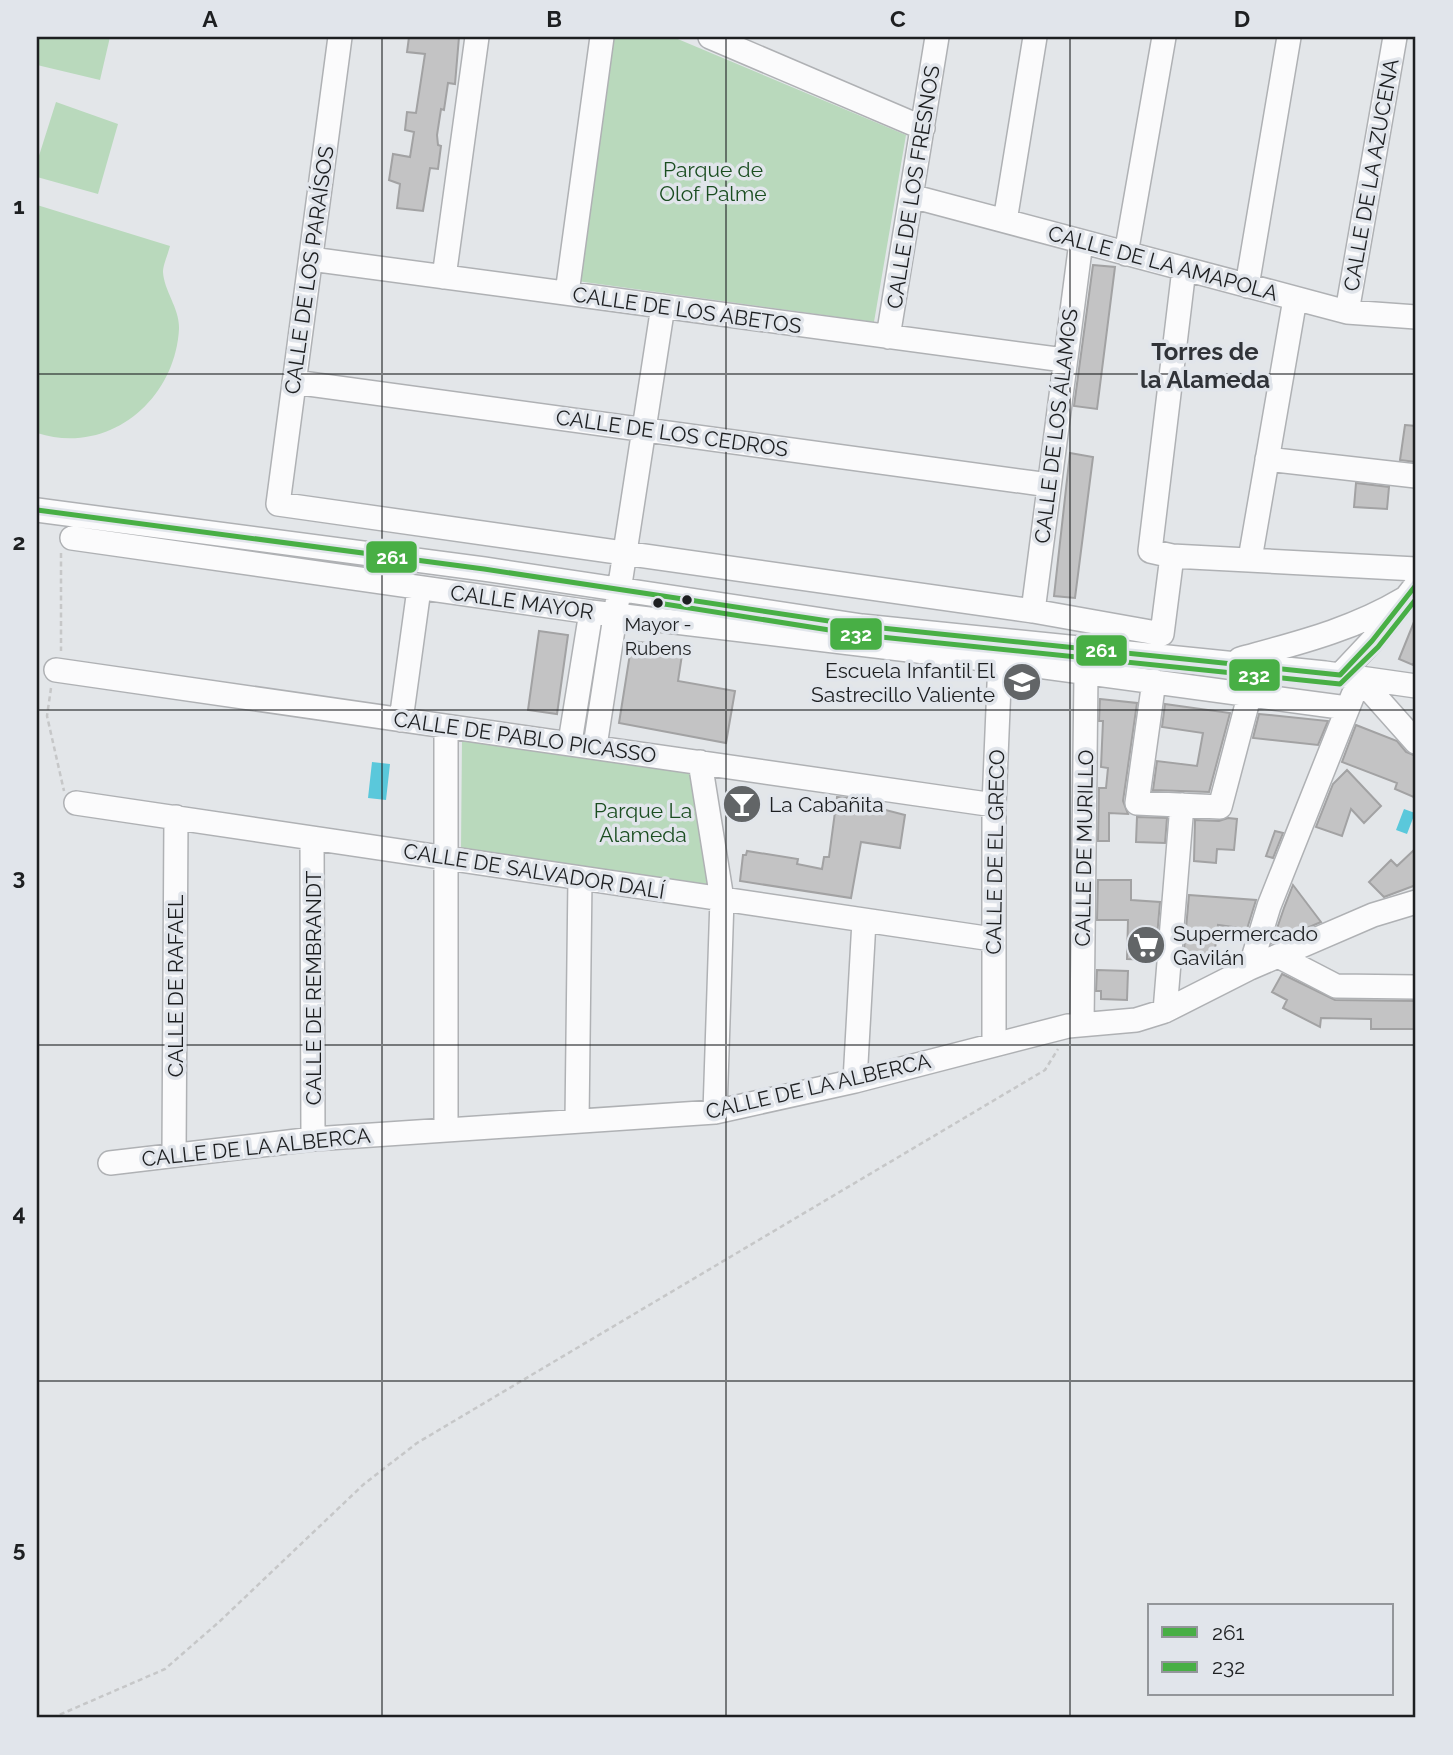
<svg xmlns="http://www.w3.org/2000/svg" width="1453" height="1755" font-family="Raleway,sans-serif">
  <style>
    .green { fill: #b9d9bc }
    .water { fill: #5ac8db }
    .building { fill: #c3c3c4; stroke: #a2a2a3; stroke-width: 2 }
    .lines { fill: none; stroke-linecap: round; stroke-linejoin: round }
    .minor-casing { stroke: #afb1b4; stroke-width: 26 }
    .path { stroke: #c6c7c8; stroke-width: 2.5; stroke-dasharray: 5 3.5; stroke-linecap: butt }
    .minor { stroke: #fbfbfc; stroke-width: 23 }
    .bus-1-casing { stroke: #e1e5eb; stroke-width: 10 }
    .bus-2-casing { stroke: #e1e5eb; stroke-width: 10 }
    .bus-1 { stroke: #48af45; stroke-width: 5 }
    .bus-2 { stroke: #48af45; stroke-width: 5 }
    .grid { fill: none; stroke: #1d1f21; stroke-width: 2; stroke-opacity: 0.55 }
    .bus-dot { fill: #1d1f21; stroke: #e1e5eb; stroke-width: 2.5 }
    .labels { text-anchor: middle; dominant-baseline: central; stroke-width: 7; stroke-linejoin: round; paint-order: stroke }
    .bus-label { font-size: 19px; fill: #1d1f21; stroke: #e1e5eb }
    .park-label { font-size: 21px; fill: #1a4d20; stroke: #e1e5eb }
    .street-label { font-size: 21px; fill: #1d1f21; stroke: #e1e5eb }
    .poi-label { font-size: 21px; fill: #1d1f21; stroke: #e1e5eb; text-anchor: start }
    .quarter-label { font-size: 24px; font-weight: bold; fill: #303338; stroke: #e1e5eb }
    .line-badge { stroke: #e1e5eb; stroke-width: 2.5 }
    .badge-label { font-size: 19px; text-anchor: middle; font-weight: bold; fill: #fff }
    .neatline { fill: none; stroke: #1d1f21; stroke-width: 2.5 }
    .grid-label { font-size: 23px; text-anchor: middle; font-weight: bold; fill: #1d1f21 }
  </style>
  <rect width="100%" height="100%" fill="#e3e6e9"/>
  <path class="green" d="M37,37H110L100,80L37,65Z
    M611,37H673L906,135L874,322L577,281Z
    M56,102L118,124L98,194L37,177V162Z
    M37,205L170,246C168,254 163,265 163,272C164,291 180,309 179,329C175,401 108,456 37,433Z
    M462,739L691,771L712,891L461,850Z"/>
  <path class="water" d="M372,762L390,764L386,800L368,798Z
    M1404,809L1415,813L1407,834L1396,830Z"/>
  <path class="building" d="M409,37H459L455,84L448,83L444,110L441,109L437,135L438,145L441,146L438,169L430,168L423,211L397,208L400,184L389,180L393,154L410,157L414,132L405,130L407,112L416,113L425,54L407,52Z
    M1093,265L1115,267L1097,409L1074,406Z
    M1405,425L1416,426V462L1400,460Z
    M1070,453L1093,457L1075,598L1054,596Z
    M1356,483L1389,487L1387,509L1354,507Z
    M1416,617V658L1413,665L1399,659Z
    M539,631L568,635L557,714L528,710Z
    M632,641L683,648L678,681L735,691L726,743L619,723Z
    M1100,699L1137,703L1123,801L1128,814L1109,813V841H1098L1099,788H1106L1108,768L1101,767L1103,721H1099Z
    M1165,704L1230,713L1209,792L1153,790L1157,761L1197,766L1203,733L1162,727Z
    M1259,714L1328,721L1318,745L1253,738Z
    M1356,725L1397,741L1406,752L1416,756V798L1395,789L1397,783L1342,762Z
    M1347,770L1381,806L1364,823L1351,809L1342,836L1316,827L1333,784Z
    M733,789L755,793L750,819L729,816Z
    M837,797L856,799L855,809L878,812V808L905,815L900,848L861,842L851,898L740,881L743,855H746L747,851L798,859L797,864L822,869L824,857H829Z
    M1137,817L1167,818L1165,843L1136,842Z
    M1228,818L1237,819L1234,850L1217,849L1216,863L1194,861L1195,820L1219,821Z
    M1275,831L1283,833L1273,858L1266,856Z
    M1416,848V885L1384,897L1369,882L1391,860L1397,866Z
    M1098,880H1131V900L1160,902L1155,960L1127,959L1128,920H1097Z
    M1293,885L1321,922L1272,943L1284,908Z
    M1189,895L1256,900L1247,929L1218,925L1213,966L1183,962Z
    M1097,970L1128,971L1127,1000L1101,999V991H1096Z
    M1282,974L1335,1000L1416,1001V1029H1371V1019L1321,1018L1320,1027L1283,1008L1287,1000L1272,992Z"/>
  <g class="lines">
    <g class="minor-casing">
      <path id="minor" d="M340,37L278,504L1033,611L1162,634L1172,556L1150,551L1184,269
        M710,37L923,128
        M911,196L1347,312L1416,317
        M1005,221L1035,37
        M1126,254L1164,37
        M311,259L1064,360
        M444,277L477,37
        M1247,286L1289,37
        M567,293L602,37
        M1347,312L1395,37
        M888,337L937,37
        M294,382L1049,485
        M1267,459L1416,476
        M37,510L484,569L862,626L1325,673L1416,686
        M72,538L591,612L1000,661L1347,708
        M1172,556L1416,569
        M1250,559L1295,299
        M1033,611L1081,242
        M1240,659C1298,643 1352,630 1404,599
        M56,670L994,805
        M1340,675L1372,641L1416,585
        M1360,679L1416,742
        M1154,681L1137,803L1220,807L1250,693
        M401,720L419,589
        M446,727V1128
        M570,742L591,612
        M595,746L663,306
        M700,762L722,899L715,1112
        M76,803L992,939
        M312,838L313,1139
        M1280,957L1336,986L1416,987
        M1250,968L1269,906L1353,695
        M1165,1011L1182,805
        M1082,1024L1086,673
        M994,1044V805L1000,661
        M855,1081L864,921
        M577,1121L580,878
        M174,1155L176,817
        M110,1163L313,1139L715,1112L855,1081L1068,1026L1136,1020L1165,1011L1250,968L1373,915L1416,902"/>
    </g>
    <path class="path" d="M61,553V651
      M51,688L47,716L64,791
      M52,1718L165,1669L219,1622L364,1484L417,1443L1045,1070L1058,1049"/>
    <use href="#minor" class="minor"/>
    <g class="bus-1-casing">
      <path id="bus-1" d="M37,510L484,569L862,626L1340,675L1372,641L1416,585"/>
    </g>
    <g class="bus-2-casing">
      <path id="bus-2" d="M658,603L861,635L1340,684L1378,647L1416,599"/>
    </g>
    <use href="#bus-1" class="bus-1"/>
    <use href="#bus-2" class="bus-2"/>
  </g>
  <path class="grid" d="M382,37V1718M726,37V1718M1070,37V1718M37,374H1416M37,710H1416M37,1045H1416M37,1381H1416"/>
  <defs>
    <g id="school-disc" transform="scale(2.0125)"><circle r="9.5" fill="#626567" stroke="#e1e5eb"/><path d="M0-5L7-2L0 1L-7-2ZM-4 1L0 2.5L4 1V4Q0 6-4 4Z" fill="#fff"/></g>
    <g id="bar-disc" transform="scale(2.0125)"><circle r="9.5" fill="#626567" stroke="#e1e5eb"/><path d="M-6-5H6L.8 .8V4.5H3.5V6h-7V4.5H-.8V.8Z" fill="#fff"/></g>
    <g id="supermarket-disc" transform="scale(2.0125)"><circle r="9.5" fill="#626567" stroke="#e1e5eb"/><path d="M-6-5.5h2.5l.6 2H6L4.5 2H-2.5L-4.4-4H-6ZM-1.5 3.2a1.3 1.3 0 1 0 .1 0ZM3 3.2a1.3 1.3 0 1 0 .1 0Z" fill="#fff"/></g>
  </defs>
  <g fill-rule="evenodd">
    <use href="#school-disc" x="1022" y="682"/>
    <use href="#bar-disc" x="742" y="804"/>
    <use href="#supermarket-disc" x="1146" y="945"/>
  </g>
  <g class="bus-dot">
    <circle cx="687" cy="600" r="6"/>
    <circle cx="658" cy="603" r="6"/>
  </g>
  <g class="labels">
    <g class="bus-label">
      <text x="658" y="624">Mayor -<tspan x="658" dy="24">Rubens</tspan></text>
    </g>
    <g class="park-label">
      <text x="713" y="169">Parque de<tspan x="713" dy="24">Olof Palme</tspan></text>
      <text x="643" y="810">Parque La<tspan x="643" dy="24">Alameda</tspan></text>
    </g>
    <g class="street-label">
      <text transform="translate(1371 175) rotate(-80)">CALLE DE LA AZUCENA</text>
      <text transform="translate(913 187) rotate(-81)">CALLE DE LOS FRESNOS</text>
      <text transform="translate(1163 263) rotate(15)">CALLE DE LA AMAPOLA</text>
      <text transform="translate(309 270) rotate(-82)">CALLE DE LOS PARAÍSOS</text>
      <text transform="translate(687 310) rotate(8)">CALLE DE LOS ABETOS</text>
      <text transform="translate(1056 426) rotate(-83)">CALLE DE LOS ÁLAMOS</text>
      <text transform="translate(672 433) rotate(8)">CALLE DE LOS CEDROS</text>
      <text transform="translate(522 602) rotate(8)">CALLE MAYOR</text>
      <text transform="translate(525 737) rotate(8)">CALLE DE PABLO PICASSO</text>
      <text transform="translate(1084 848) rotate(-89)">CALLE DE MURILLO</text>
      <text transform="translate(995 852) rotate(-89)">CALLE DE EL GRECO</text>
      <text transform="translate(534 871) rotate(9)">CALLE DE SALVADOR DALÍ</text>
      <text transform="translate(175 986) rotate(-90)">CALLE DE RAFAEL</text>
      <text transform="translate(313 988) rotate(-90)">CALLE DE REMBRANDT</text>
      <text transform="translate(818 1086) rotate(-13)">CALLE DE LA ALBERCA</text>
      <text transform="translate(256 1147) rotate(-6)">CALLE DE LA ALBERCA</text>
    </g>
    <g class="poi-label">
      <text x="995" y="670" text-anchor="end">Escuela Infantil El<tspan x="995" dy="24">Sastrecillo Valiente</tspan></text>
      <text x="769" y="804">La Cabañita</text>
      <text x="1173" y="933">Supermercado<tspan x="1173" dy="24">Gavilán</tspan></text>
    </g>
    <g class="quarter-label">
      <text x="1205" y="351">Torres de<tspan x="1205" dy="28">la Alameda</tspan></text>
    </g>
  </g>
  <g class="line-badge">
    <rect x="365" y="540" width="53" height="34" rx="7" fill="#48af45"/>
    <rect x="829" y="617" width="54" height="34" rx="7" fill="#48af45"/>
    <rect x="1075" y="634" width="53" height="33" rx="7" fill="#48af45"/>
    <rect x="1228" y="658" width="53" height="34" rx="7" fill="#48af45"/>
  </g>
  <g class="badge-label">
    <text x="392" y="564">261</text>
    <text x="856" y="641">232</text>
    <text x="1101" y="657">261</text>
    <text x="1254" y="682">232</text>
  </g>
  <rect width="1453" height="1755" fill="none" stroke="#e1e5eb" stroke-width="77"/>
  <rect x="1148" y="1604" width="245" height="91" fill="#e1e5eb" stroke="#93969a" stroke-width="2"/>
  <rect x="1162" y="1627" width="35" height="10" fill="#48af45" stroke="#93969a" stroke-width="2"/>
  <text x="1212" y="1640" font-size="21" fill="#1d1f21">261</text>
  <rect x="1162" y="1662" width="35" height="10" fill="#48af45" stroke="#93969a" stroke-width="2"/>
  <text x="1212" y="1674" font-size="21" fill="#1d1f21">232</text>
  <rect x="38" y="38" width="1376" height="1678" class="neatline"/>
  <g class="grid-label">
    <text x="210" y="27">A</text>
    <text x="554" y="27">B</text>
    <text x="898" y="27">C</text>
    <text x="1242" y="27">D</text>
    <text x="19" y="214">1</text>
    <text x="19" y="550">2</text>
    <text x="19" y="885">3</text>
    <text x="19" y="1221">4</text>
    <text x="19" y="1557">5</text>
  </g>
</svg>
